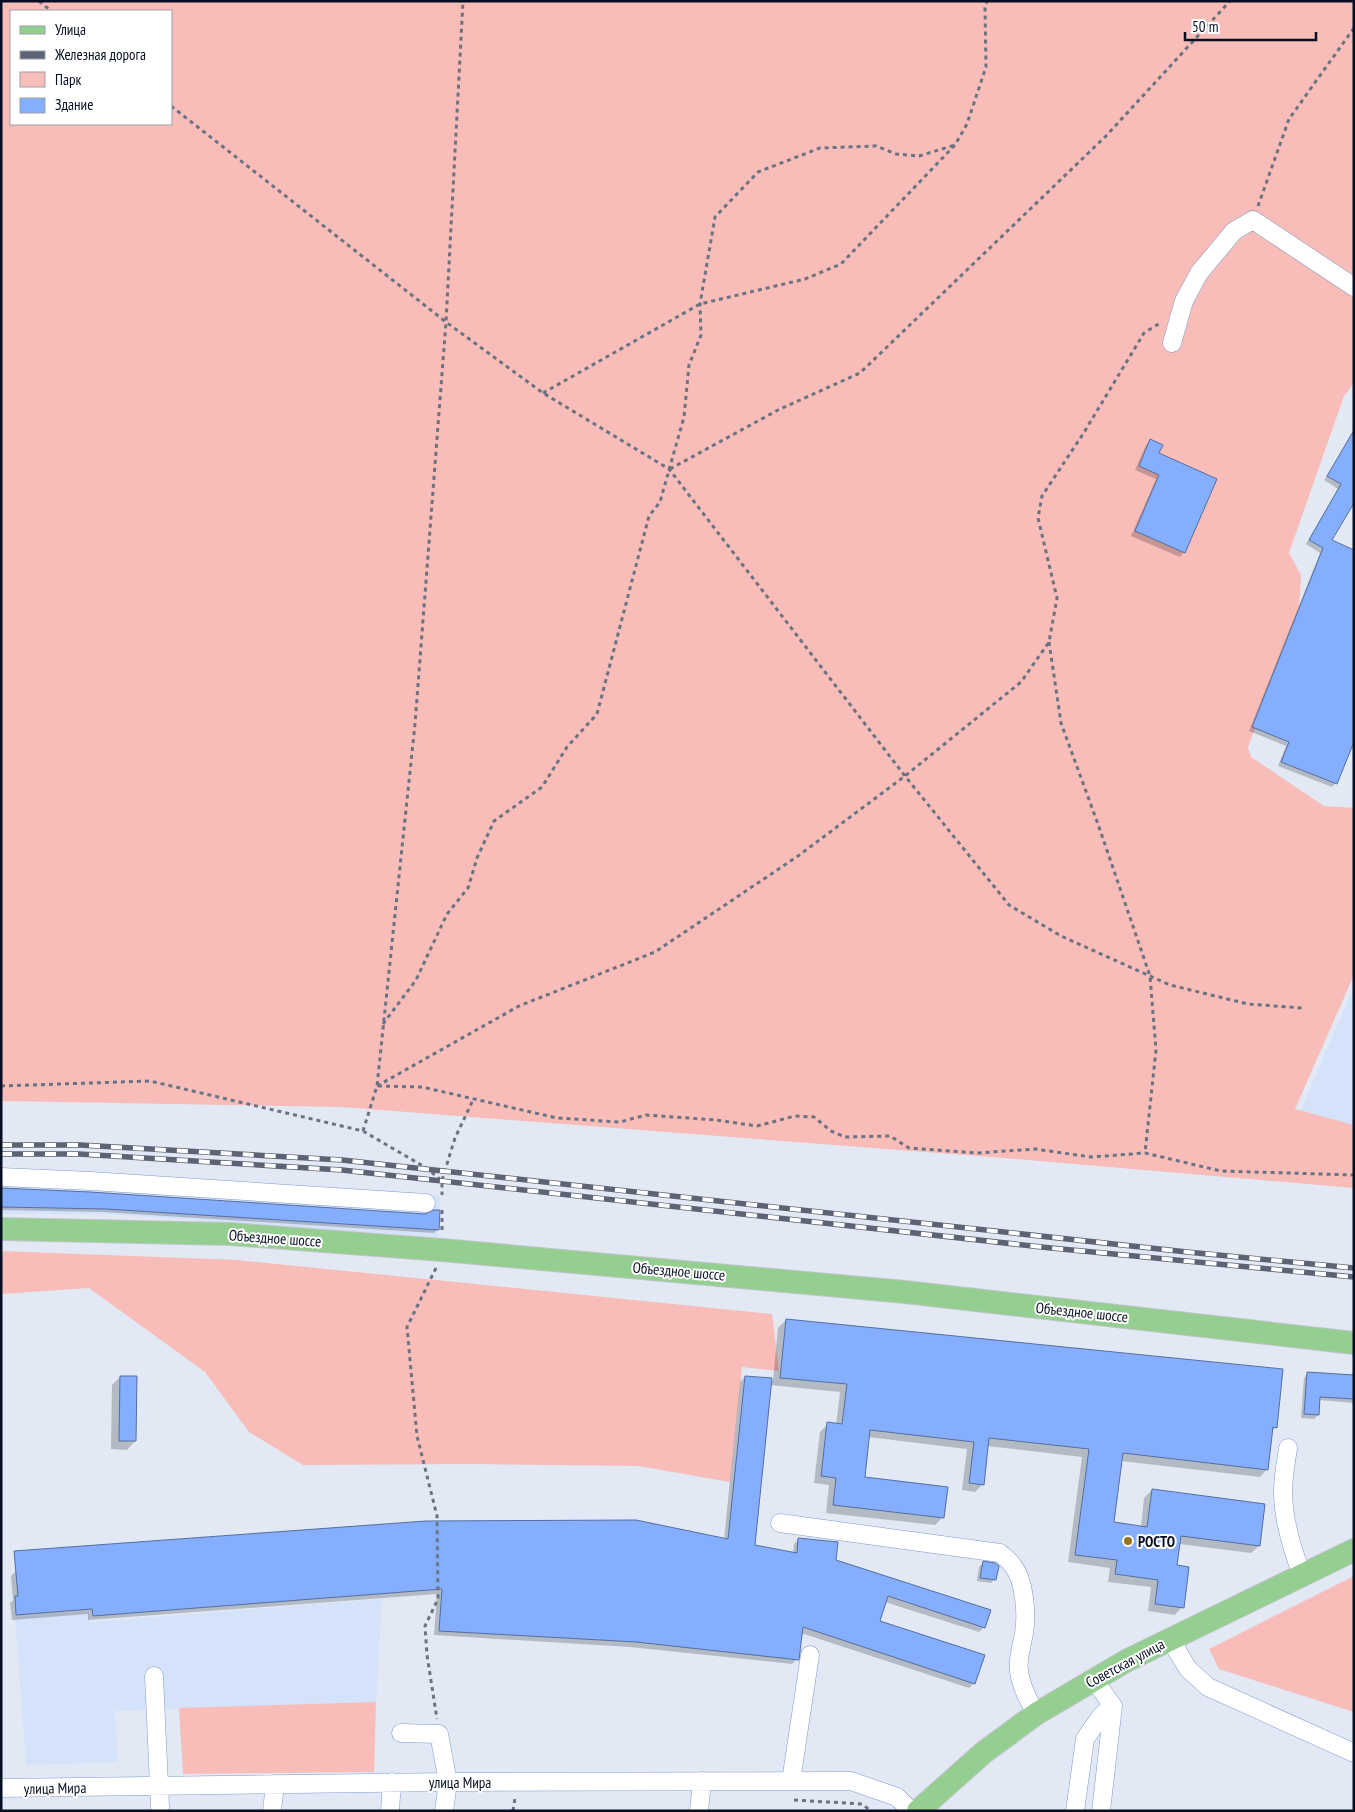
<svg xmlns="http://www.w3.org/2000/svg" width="1355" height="1812" font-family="'PT Sans Narrow',sans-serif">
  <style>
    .built { fill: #d4e2fa }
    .green { fill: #f8bcb9; fill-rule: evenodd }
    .shadow { fill: #0003 }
    .building { fill: #85affe; stroke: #546e9f }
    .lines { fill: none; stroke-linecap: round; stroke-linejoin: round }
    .minor-casing { stroke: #7e9ace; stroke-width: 19 }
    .major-casing { stroke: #c3c5ca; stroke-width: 24 }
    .path { stroke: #6b7382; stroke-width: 3; stroke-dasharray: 4 4; stroke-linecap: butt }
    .minor { stroke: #fff; stroke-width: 18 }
    .major { stroke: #95ce91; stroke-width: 22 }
    .rail-casing { stroke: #5c6474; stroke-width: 5.5 }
    .rail { stroke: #fff; stroke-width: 4; stroke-dasharray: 11; stroke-linecap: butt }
    .poi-dot { fill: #98721d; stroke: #fff; stroke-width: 2 }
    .labels { text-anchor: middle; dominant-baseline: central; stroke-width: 4; stroke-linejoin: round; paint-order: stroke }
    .street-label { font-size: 15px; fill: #060f21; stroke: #fff }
    .poi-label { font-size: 15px; font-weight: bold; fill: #060f21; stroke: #fff; text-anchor: start }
  </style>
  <rect width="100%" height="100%" fill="#e2e9f4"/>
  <path class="built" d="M1354,986V1142L1295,1124Z
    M1,1169L440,1196L438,1237L106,1214H1Z
    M382,1599L376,1702L115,1711L118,1762L26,1765L15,1617L90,1611V1622Z"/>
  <path class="green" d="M1,1H1354V383L1344,396L1289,553L1301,575L1299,612L1248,747L1251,757L1324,806L1354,808V975L1295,1109L1354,1125V1188L1003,1158L342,1107L1,1101ZM11,11H171V124H11Z
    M1,1251L237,1260L772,1314L779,1371L742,1367L730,1482L638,1466L469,1464L303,1465L249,1432L205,1372L89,1288L1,1294Z
    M1354,1576V1712L1219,1669L1209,1649Z
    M376,1702L374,1772L183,1774L179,1708Z"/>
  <path class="shadow" d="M1150,441L1158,454L1184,552L1180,557L1131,536L1156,479L1135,470L1146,445Z
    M1346,446L1354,451L1331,540L1336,783L1332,787L1278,766L1286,746L1249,731L1320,553L1306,544L1338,489L1324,480Z
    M1,1189L438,1229L434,1233L102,1212L1,1210Z
    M786,1320L1276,1427L1272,1431L1267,1469L1260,1477L1121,1461L1113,1523L1141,1527L1144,1498L1152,1490L1259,1546L1251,1553L1179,1544L1176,1566L1182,1607L1175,1615L1148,1611L1151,1587L1108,1582L1110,1568L1068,1562L1082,1457L987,1446L983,1484L975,1492L962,1490L967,1449L868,1437L864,1478L943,1517L935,1525L826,1513L829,1485L814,1483L820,1432L828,1424L836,1425L840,1392L770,1385L754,1546L793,1554L794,1544L799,1539L835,1561L984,1627L979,1632L885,1602L878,1622L974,1683L969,1688L801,1633L797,1659L792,1664L630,1647L434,1635L437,1594L88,1620V1614L12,1620L10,1603L13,1600L11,1576L16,1571L724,1540L740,1382L745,1377L773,1380L778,1328Z
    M1308,1374L1354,1377V1403L1319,1400L1318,1415L1314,1419L1301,1418L1304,1378Z
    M120,1377L135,1441L127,1450L111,1449L112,1385Z
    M983,1563L995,1579L991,1583L977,1581L979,1567Z"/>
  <path class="building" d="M1354,430V503L1332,540L1354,550V742L1337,784L1281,762L1289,742L1252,727L1323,548L1309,540L1341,484L1327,476Z
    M1150,439L1163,445L1159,453L1217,479L1185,553L1135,531L1159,475L1139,466Z
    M1,1188L90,1192L425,1214L434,1210H440L439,1230L106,1209L1,1207Z
    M786,1319L1283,1369L1277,1428L1273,1427L1268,1470L1123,1453L1114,1522L1147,1527L1152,1489L1265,1504L1260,1546L1181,1536L1177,1565L1189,1567L1184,1608L1155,1604L1158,1580L1115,1574L1117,1560L1075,1555L1089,1449L989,1438L984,1485L969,1483L974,1442L870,1430L865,1477L948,1487L944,1518L833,1505L836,1478L821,1476L827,1422L842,1424L847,1384L780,1378Z
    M1307,1372L1354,1375V1399L1320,1397L1319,1415L1304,1414Z
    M120,1376H137L136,1441H119Z
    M745,1376L772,1378L755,1545L797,1553L798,1538L838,1542L836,1560L991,1610L985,1628L888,1596L880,1621L985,1655L975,1684L803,1627L799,1660L636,1642L439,1631L442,1589L93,1616L92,1609L16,1615L15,1596H18L14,1551L426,1521L636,1520L728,1539Z
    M983,1561L995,1563L999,1566L996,1580L980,1578Z"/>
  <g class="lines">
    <g class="minor-casing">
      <path id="minor" d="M1172,343L1184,301L1199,273L1234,231L1253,220L1354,287
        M1,1177L91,1181L426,1203
        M1288,1448C1286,1462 1283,1477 1283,1491C1283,1519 1292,1549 1302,1575
        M780,1523L1000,1553C1004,1557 1010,1561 1013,1566C1025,1581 1027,1615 1024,1633C1022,1646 1017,1659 1019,1671C1021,1687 1029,1701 1036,1714
        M1170,1639L1188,1669L1208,1687L1354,1753
        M154,1676L160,1807
        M1094,1680L1113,1706L1101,1811
        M401,1733L439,1734L448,1782L444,1811
        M791,1781L810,1655
        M1,1788L448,1782L851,1781L897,1797L911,1811
        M272,1811L275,1784
        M390,1811L392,1782
        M699,1811L702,1781
        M1075,1811L1085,1739L1101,1716L1113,1706"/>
    </g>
    <g class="major-casing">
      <path id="major" d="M1,1229L230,1234L442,1250L905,1292L1354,1343
        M918,1811L983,1753L1036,1714L1126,1661L1354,1550"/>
    </g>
    <path class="path" d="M39,1L51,11
      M171,106L446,322L543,393L669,469L905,776L1009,905L1061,936L1170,985L1248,1004L1302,1008
      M1258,206L1289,119L1354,28
      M543,393L700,304L805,279L841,264L955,145L967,124L986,67L985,8L987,1
      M670,469L778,410L860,373L1106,136L1230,1
      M1049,642L1061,723L1099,827L1150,976L1156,1050L1145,1153
      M383,1024L416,980L447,914L468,888L477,858L494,821L542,787L567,747L597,714L649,516L660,502L684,417L689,365L701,335L700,304L715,217L758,172L820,148L876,146L896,154L919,156L955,145
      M1,1086L150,1081L363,1131L428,1169L442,1181V1195
      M377,1086L519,1006L655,952L798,856L905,776L1021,682L1049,642L1057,598L1038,518L1042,496L1083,434L1144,333L1160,323
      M378,1086L422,1087L557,1118L620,1122L646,1115L716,1120L757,1126L795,1116L814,1117L831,1131L845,1137L890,1136L909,1148L977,1153L1035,1149L1091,1157L1145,1153L1221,1171L1354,1175
      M363,1131L377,1086L415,724L446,322L463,1
      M442,1180L455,1138L474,1098
      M442,1230V1209
      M436,1268L407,1327L417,1436L437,1516L438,1599L425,1626L427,1655L437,1719
      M794,1800L862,1804L871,1811
      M513,1811L515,1798"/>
    <use href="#minor" class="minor"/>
    <use href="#major" class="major"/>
    <g class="rail-casing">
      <path id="rail" d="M1,1145H80L342,1160L1187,1252L1354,1268
        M1,1154H79L342,1170L1051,1248L1354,1277"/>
    </g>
    <use href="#rail" class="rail"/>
  </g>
  <circle class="poi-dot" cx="1128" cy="1541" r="5"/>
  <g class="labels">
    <g class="street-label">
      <text transform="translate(275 1238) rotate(4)">Объездное шоссе</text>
      <text transform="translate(679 1271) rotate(5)">Объездное шоссе</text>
      <text transform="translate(1082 1312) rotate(6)">Объездное шоссе</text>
      <text transform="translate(1125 1663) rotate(-28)">Советская улица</text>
      <text x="460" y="1782">улица Мира</text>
      <text transform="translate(55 1788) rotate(-1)">улица Мира</text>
    </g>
    <g class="poi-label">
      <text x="1138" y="1541">РОСТО</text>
    </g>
  </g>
  <rect width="1355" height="1812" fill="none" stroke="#060f21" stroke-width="5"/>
  <rect x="10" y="10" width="162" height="115" fill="#ffffff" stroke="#9b9fa6"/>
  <rect x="20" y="26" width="25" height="8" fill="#95ce91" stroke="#9b9fa6"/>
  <text x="55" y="35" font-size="15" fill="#060f21">Улица</text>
  <rect x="20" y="51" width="25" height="8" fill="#5c6474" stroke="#9b9fa6"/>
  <text x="55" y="60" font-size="15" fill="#060f21">Железная дорога</text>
  <rect x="20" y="72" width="25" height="15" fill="#f8bcb9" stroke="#9b9fa6"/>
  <text x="55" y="85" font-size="15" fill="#060f21">Парк</text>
  <rect x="20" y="98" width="25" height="15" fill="#85affe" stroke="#9b9fa6"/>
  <text x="55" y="110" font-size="15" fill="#060f21">Здание</text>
  <path d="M1185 32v8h131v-8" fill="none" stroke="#060f21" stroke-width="2.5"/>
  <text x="1192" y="32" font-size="15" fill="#060f21" stroke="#ffffff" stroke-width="4" paint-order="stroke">50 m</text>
</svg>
